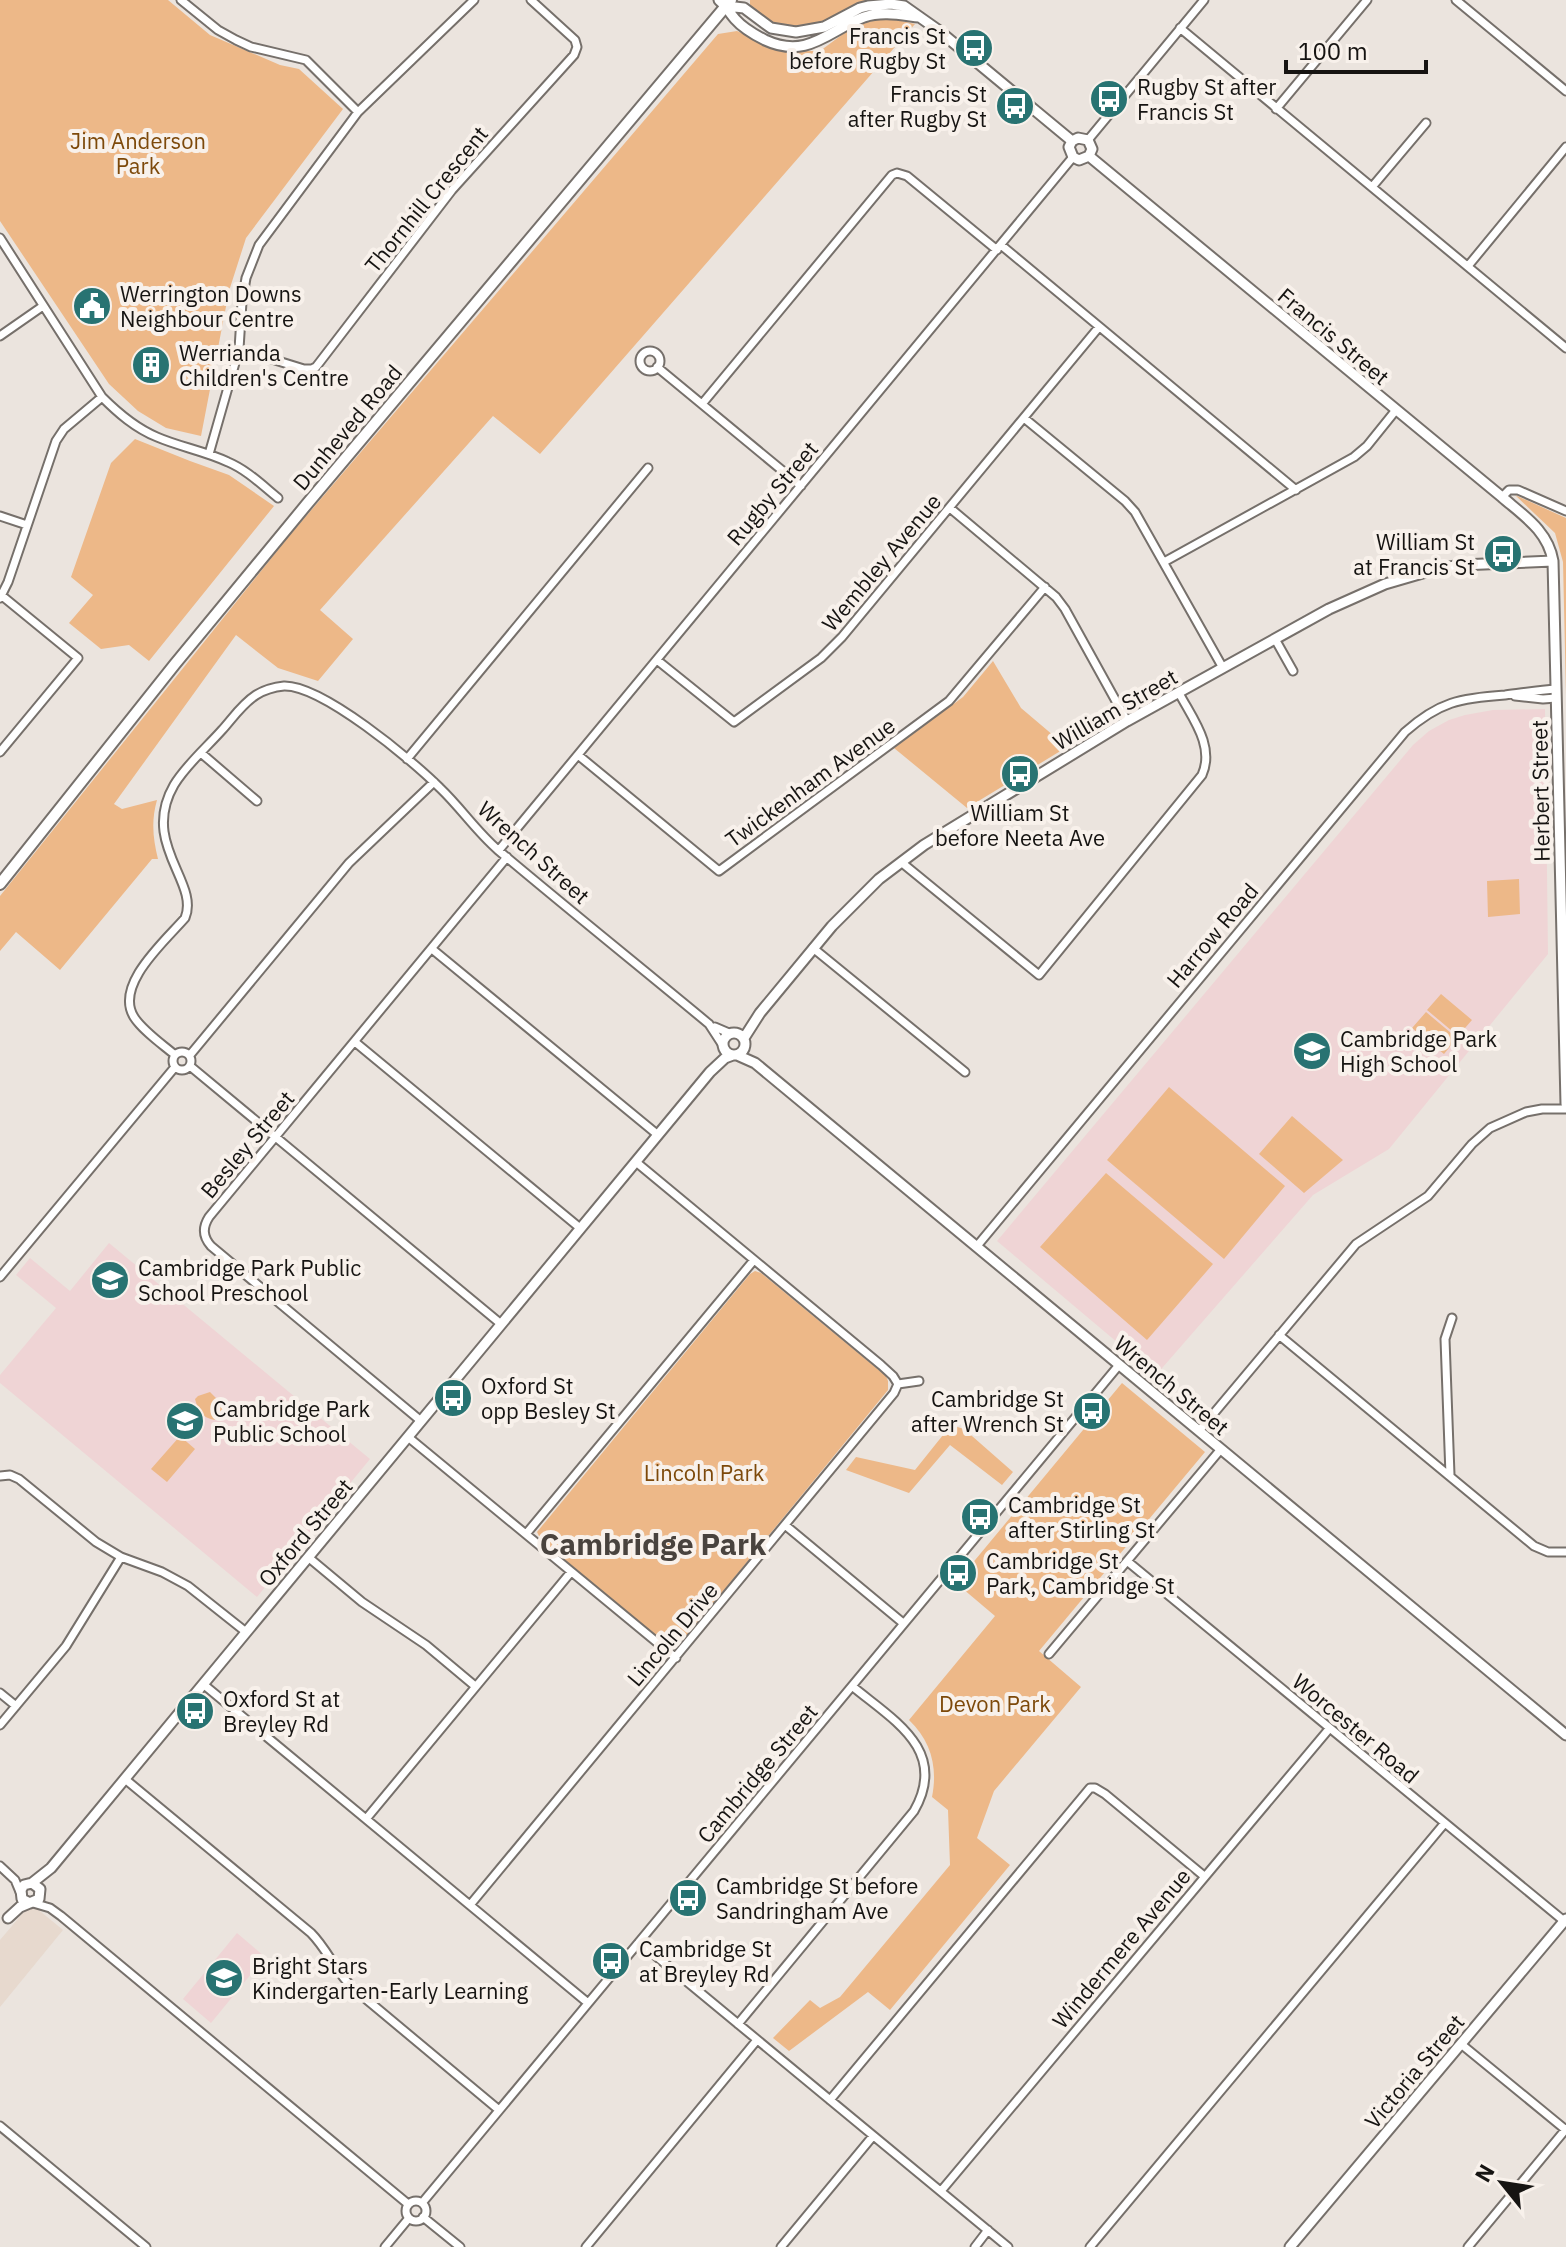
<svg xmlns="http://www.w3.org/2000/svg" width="1566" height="2247" font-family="'IBM Plex Sans',sans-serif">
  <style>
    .built { fill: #e7d9ce }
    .education { fill: #efd4d5 }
    .green { fill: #edb888 }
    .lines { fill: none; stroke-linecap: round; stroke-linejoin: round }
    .minor-casing { stroke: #76706b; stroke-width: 11 }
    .tertiary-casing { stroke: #76706b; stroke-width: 13 }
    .secondary-casing { stroke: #76706b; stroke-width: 14 }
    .minor { stroke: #fff; stroke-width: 7 }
    .tertiary { stroke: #fff; stroke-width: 9 }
    .secondary { stroke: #fff; stroke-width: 10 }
    .labels { text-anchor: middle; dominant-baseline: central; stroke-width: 8; stroke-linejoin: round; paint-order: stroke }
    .poi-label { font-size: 22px; fill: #161412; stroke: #f8f1eb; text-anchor: start }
    .park-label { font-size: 22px; fill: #7d490a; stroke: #f8f1eb }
    .street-label { font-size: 22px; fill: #161412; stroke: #f8f1eb }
    .district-label { font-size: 30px; font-weight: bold; fill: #49433e; stroke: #f8f1eb }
  </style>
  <rect width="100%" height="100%" fill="#ebe4de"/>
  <path class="built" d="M31,1906L35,1907L63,1930L0,2007V1940L23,1913Z"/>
  <path class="education" d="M1545,709L1548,954L1389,1149L1313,1195L1156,1375L997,1241L1413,745L1429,731L1449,720L1465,715L1493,710Z
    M109,1243L370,1459L257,1597L0,1383V1375L56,1308L16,1275L30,1258L70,1291Z
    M237,1933L265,1957L211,2023L183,1999Z"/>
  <path class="green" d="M0,0H168L210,35L280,65L299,69L343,109L246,238L229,291L201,436L166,428L138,411L109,384L0,221Z
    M750,0H887C859,1 848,13 823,23C800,33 764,29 750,6Z
    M884,17L915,24L540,454L493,416L320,610L353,639L318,681L278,668L236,635L114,804L122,809L157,800C151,821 153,839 158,859H152L60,970L16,932L0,951V896L290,535L718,34L737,31L783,51H820L847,31L866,21Z
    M135,439L190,461L229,475L274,506L149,661L129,645L101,649L69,623L93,595L71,577L111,463Z
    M1515,495L1566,518V695L1563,562L1555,533Z
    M993,661L1021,708L1067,747L967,808L894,748L963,697Z
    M1519,879L1520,914L1488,917L1487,881Z
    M1441,994L1472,1020L1458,1036L1427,1010Z
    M1426,1012L1457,1038L1444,1054L1412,1028Z
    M1169,1087L1285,1186L1224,1259L1107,1160Z
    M1292,1116L1343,1160L1304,1193L1259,1154Z
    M1106,1173L1213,1264L1147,1340L1040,1247Z
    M755,1271L761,1273L886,1376L888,1381V1390L678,1646L671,1648L541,1540L537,1532L750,1274Z
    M1122,1383L1205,1452L1039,1651L1081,1687L994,1791L977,1838L1010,1865L890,2010L868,1992L789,2051L773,2038L810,2000L820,2008L840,1997L950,1865L948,1810L932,1797C938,1767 931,1741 909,1720L995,1616L956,1583Z
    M210,1392L225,1407L215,1420C202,1418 198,1411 195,1399L198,1396Z
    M951,1425L964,1429L1013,1472L1002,1485L950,1445L909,1493L846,1470L856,1457L915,1470Z
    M180,1436L195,1449L167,1482L151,1469Z"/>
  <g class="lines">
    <g class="minor-casing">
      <path id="minor" d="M181,0L218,30L236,40L251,47L306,60L358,112
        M1456,0L1566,91
        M1180,28L1566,348
        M1276,109L1367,0
        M1088,140L1204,0
        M1372,187L1426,123
        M0,238L102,397C118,413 135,428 157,437C180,447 205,451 228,462C247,470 262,485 278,498
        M1001,245L1296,490
        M1468,266L1566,147
        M0,336L43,306
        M239,349L304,369H312L316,367L452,190L574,55L577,47L575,40L531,0
        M640 361a10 10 0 1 1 20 0a10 10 0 1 1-20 0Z
        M657,367L801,486
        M702,404L892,175L897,173L907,176L997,250
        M1024,418L1125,501L1135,512L1223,668
        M209,454L239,349L242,302L246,278L259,245L358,112L474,0
        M1502,497L1509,490H1518L1566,511
        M950,508L1056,597L1065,609L1127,721
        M0,516L27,525
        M1164,562L1354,457L1367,446L1396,410
        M0,598L8,582L56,441L64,429L102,397
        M1275,639L1293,671
        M657,660L734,722L821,658L842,637L1099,327
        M1515,696L1543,699L1556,698
        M0,752L78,658L1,595
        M201,753L257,801
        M578,755L719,871L949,701L1045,587
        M407,759L648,468
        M499,850L1073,157
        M901,862L1039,975L1202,775C1215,746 1192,718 1179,693
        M813,948L965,1072
        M432,949L658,1135
        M715,1027L729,1033
        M355,1042L580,1228
        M173 1061a9 9 0 1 1 18 0a9 9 0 1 1-18 0Z
        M175,1055C162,1044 143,1031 134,1017C114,985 165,941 185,918C200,882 140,844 174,785C186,765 206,748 222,730C232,719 242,704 256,695C264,690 274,687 284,686C322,685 412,760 440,788C461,808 476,831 498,850C568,909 639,966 709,1024L722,1044
        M190,1055L349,863L434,782
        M190,1066L501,1324
        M636,1162L881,1365L893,1376L898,1384
        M977,1246L1405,732C1439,702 1460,698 1505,695C1522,693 1539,690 1556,689
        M0,1277L175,1067
        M1279,1335L1534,1546L1548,1552H1566
        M898,1384L919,1381
        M421,1421L211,1246C203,1237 202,1228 209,1217L507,857
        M1199,1431L1356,1244L1428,1196L1472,1144L1490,1128L1526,1112L1542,1109H1566
        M408,1437L676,1658
        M1450,1475L1445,1339L1452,1318
        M0,1476L10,1475L19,1479L96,1542L121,1557L162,1572L188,1586L246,1632
        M785,1525L903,1623
        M526,1534L754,1260
        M308,1557L362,1602L426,1645L475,1686
        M1127,1561L1564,1921
        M1049,1654L1221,1449
        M203,1684L588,2003
        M0,1693L16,1706
        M0,1725L66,1646L121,1557
        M125,1779L311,1933C328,1950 336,1973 354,1989L499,2110
        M366,1819L571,1572
        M0,1866L15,1880L20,1892
        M33,1903L50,1908L61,1916L408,2204
        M470,1905L894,1393L898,1384
        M639,1942L1008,2247
        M738,2024L914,1811C949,1750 893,1720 852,1686
        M1461,2044L1566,2130
        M830,2100L1090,1788H1095L1105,1794L1204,1876
        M0,2126L146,2247
        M941,2191L1329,1729
        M406 2211a10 10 0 1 1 20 0a10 10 0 1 1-20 0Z
        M422,2203L1119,1365
        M423,2217L460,2247
        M385,2247L409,2218
        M586,2247L757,2040
        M781,2247L873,2136
        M975,2247L988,2230
        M1090,2247L1444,1824
        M1468,2247L1566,2129"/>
    </g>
    <g class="tertiary-casing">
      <path id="tertiary" d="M719,0C726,6 729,12 735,19C742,27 755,35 765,40C808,60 829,30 864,17C882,11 901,15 919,17
        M726,6L744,8L771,28L796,32L824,27L860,8L868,6L891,4L904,6L938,30L1072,141
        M1072,141L1069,147L1073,157L1079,160L1089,156
        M1072,141L1078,138L1088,140L1092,149L1089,156
        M1089,156L1502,497C1524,516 1548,531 1553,561L1566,1104
        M723 1044a11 11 0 1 1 22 0a11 11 0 1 1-22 0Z
        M744,1038L760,1013L832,926L879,879L924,845L1127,721L1329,609L1385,584L1433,570L1461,565L1553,561
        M737,1055L755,1063L1566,1735
        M32,1883L51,1868L710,1072L725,1058L733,1055
        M8,1918L20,1907L39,1899L40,1889L32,1883L24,1885L21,1890L22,1899L30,1903
        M1290,2247L1566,1919"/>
    </g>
    <g class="secondary-casing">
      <path id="secondary" d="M0,884L175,664L307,504L731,0"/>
    </g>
    <use href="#minor" class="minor"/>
    <use href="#tertiary" class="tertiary"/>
    <use href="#secondary" class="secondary"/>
  </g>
  <defs>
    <g id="bus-disc" transform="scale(2)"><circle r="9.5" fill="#287372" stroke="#f8f1eb"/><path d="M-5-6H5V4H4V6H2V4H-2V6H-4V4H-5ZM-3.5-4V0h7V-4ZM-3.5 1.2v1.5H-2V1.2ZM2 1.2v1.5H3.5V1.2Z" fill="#fff"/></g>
    <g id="civic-disc" transform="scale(2)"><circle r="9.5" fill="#287372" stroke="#f8f1eb"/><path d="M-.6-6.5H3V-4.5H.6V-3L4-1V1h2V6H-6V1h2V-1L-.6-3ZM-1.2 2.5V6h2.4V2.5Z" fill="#fff"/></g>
    <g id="building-disc" transform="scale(2)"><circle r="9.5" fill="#287372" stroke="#f8f1eb"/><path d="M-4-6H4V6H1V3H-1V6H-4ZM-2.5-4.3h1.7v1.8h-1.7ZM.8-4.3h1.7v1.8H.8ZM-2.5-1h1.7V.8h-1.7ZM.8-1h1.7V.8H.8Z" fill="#fff"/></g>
    <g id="school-disc" transform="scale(2)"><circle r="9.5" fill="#287372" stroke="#f8f1eb"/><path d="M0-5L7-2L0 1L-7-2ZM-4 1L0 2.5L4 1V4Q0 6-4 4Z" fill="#fff"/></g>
  </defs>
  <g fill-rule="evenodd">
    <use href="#bus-disc" x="974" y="48"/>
    <use href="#bus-disc" x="1109" y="99"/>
    <use href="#bus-disc" x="1015" y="106"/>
    <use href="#civic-disc" x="92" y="306"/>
    <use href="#building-disc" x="151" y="365"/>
    <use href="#bus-disc" x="1503" y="554"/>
    <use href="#bus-disc" x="1020" y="774"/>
    <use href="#school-disc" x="1312" y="1051"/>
    <use href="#school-disc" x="110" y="1280"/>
    <use href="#bus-disc" x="453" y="1398"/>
    <use href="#bus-disc" x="1092" y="1411"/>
    <use href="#school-disc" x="185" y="1421"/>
    <use href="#bus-disc" x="980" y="1517"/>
    <use href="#bus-disc" x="958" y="1573"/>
    <use href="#bus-disc" x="195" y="1711"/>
    <use href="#bus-disc" x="688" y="1898"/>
    <use href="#bus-disc" x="611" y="1961"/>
    <use href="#school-disc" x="224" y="1978"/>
  </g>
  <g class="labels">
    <g class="poi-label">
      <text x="946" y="35" text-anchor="end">Francis St<tspan x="946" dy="25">before Rugby St</tspan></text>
      <text x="1137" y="86">Rugby St after<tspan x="1137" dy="25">Francis St</tspan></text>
      <text x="987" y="93" text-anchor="end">Francis St<tspan x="987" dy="25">after Rugby St</tspan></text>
      <text x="120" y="293">Werrington Downs<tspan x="120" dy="25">Neighbour Centre</tspan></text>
      <text x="179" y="352">Werrianda<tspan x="179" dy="25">Children's Centre</tspan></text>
      <text x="1475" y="541" text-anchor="end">William St<tspan x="1475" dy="25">at Francis St</tspan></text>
      <text x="1020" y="812" text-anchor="middle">William St<tspan x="1020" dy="25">before Neeta Ave</tspan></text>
      <text x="1340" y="1038">Cambridge Park<tspan x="1340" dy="25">High School</tspan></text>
      <text x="138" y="1267">Cambridge Park Public<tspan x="138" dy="25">School Preschool</tspan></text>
      <text x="481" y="1385">Oxford St<tspan x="481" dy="25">opp Besley St</tspan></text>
      <text x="1064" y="1398" text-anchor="end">Cambridge St<tspan x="1064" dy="25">after Wrench St</tspan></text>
      <text x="213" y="1408">Cambridge Park<tspan x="213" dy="25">Public School</tspan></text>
      <text x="1008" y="1504">Cambridge St<tspan x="1008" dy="25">after Stirling St</tspan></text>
      <text x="986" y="1560">Cambridge St<tspan x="986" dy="25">Park, Cambridge St</tspan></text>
      <text x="223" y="1698">Oxford St at<tspan x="223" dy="25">Breyley Rd</tspan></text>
      <text x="716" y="1885">Cambridge St before<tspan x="716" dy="25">Sandringham Ave</tspan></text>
      <text x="639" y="1948">Cambridge St<tspan x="639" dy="25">at Breyley Rd</tspan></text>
      <text x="252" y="1965">Bright Stars<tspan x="252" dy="25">Kindergarten-Early Learning</tspan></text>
    </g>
    <g class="park-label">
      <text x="138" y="140">Jim Anderson<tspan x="138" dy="25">Park</tspan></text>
      <text x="704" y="1472">Lincoln Park</text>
      <text x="995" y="1703">Devon Park</text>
    </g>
    <g class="street-label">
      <text transform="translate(426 199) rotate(-51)">Thornhill Crescent</text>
      <text transform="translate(1334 336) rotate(40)">Francis Street</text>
      <text transform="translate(347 427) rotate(-50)">Dunheved Road</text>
      <text transform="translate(772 493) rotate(-50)">Rugby Street</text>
      <text transform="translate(881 562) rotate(-50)">Wembley Avenue</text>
      <text transform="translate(1115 709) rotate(-30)">William Street</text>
      <text transform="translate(810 782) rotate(-36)">Twickenham Avenue</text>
      <text transform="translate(1540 791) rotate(-91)">Herbert Street</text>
      <text transform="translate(534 852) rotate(42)">Wrench Street</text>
      <text transform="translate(1212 935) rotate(-50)">Harrow Road</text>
      <text transform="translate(247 1144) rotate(-50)">Besley Street</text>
      <text transform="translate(1172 1385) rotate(40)">Wrench Street</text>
      <text transform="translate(305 1532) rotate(-50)">Oxford Street</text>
      <text transform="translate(672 1634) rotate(-50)">Lincoln Drive</text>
      <text transform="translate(1356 1728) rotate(40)">Worcester Road</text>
      <text transform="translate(757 1773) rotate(-50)">Cambridge Street</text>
      <text transform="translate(1121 1948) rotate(-50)">Windermere Avenue</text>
      <text transform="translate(1414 2071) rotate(-50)">Victoria Street</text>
    </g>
    <g class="district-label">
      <text x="653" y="1543">Cambridge Park</text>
    </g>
  </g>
  <g transform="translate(1502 2183) rotate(300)" stroke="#f8f1eb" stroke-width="6" paint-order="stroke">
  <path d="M0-6L14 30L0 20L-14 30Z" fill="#161412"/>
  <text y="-12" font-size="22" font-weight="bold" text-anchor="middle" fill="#161412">N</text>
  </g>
  <path d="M1286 60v12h140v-12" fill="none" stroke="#161412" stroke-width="4"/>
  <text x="1298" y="60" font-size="24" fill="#161412" stroke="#f8f1eb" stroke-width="6" paint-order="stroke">100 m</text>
</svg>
